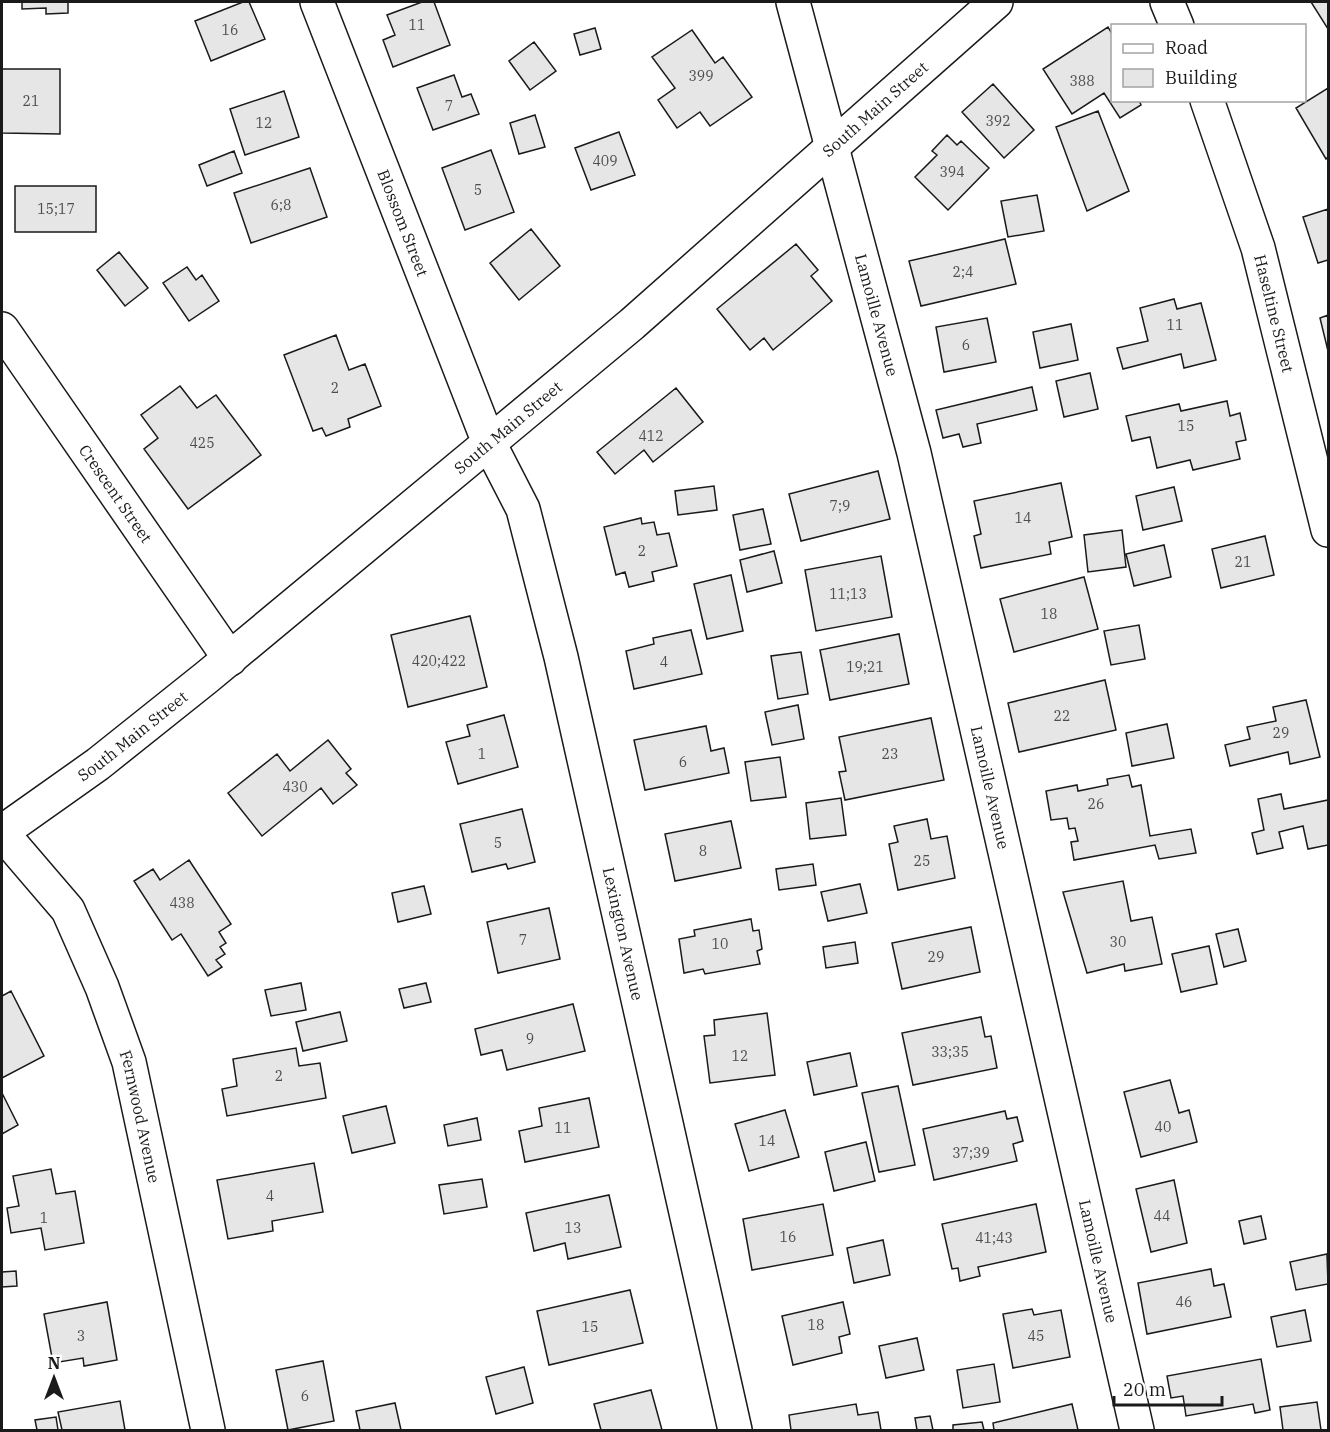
<svg xmlns="http://www.w3.org/2000/svg" width="1330" height="1432" font-family="'IBM Plex Serif',serif">
  <style>
    .building { fill: #e6e6e6; stroke: #1a1a1a; stroke-width: 1.5 }
    .lines { fill: none; stroke-linecap: round; stroke-linejoin: round }
    .minor-casing { stroke: #1a1a1a; stroke-width: 36 }
    .major-casing { stroke: #1a1a1a; stroke-width: 36 }
    .minor { stroke: #fff; stroke-width: 33 }
    .major { stroke: #fff; stroke-width: 33 }
    .labels { text-anchor: middle; dominant-baseline: central; stroke-width: 4.5; stroke-linejoin: round; paint-order: stroke }
    .number-label { font-size: 14px; fill: #4d4d4d }
    .street-label { font-size: 16px; fill: #1a1a1a; stroke: #fff }
  </style>
  <rect width="100%" height="100%" fill="#fff"/>
  <path class="building" d="M22,2H68V13L46,14V8L22,9Z
    M243,2H249L265,39L211,61L195,21Z
    M422,2H434L450,45L393,67L383,40L395,35L387,15Z
    M1311,2H1328V29Z
    M1108,27L1112,34V100H1139L1141,105L1120,118L1104,93L1072,114L1043,69Z
    M595,28L601,49L580,55L574,34Z
    M692,30L715,63L723,57L752,97L710,126L700,112L677,128L658,100L675,88L652,57Z
    M534,42L556,71L530,90L509,61Z
    M2,69H60V134L2,133Z
    M454,75L462,97L471,94L479,114L433,130L417,88Z
    M993,84L1034,130L1004,158L962,112Z
    M1328,88V157L1326,159L1296,108Z
    M284,91L299,137L245,155L230,109Z
    M1098,111L1129,191L1087,211L1056,127Z
    M535,115L545,147L519,154L510,123Z
    M619,132L635,175L591,190L575,148Z
    M947,135L957,145L961,141L989,168L948,210L915,177L937,155L932,151Z
    M491,150L514,212L465,230L442,168Z
    M234,151L242,173L207,186L199,165Z
    M310,168L327,217L251,243L234,193Z
    M15,186H96V232H15Z
    M1037,195L1044,231L1008,237L1001,201Z
    M1328,209V260L1318,263L1303,217Z
    M531,229L560,266L519,300L490,263Z
    M1005,239L1016,284L921,306L909,261Z
    M796,244L818,270L811,276L832,301L773,350L764,338L750,350L717,309Z
    M119,252L148,288L125,306L97,270Z
    M187,267L196,280L202,275L219,301L189,321L163,283Z
    M1174,299L1177,309L1201,303L1216,360L1184,368L1181,354L1123,369L1117,348L1148,341L1140,308Z
    M1328,315V351L1320,318Z
    M987,318L996,362L944,372L936,327Z
    M1071,324L1078,360L1040,368L1033,332Z
    M336,335L349,370L365,364L381,406L348,419L350,427L326,436L322,428L313,431L284,355Z
    M1090,373L1098,409L1064,417L1056,381Z
    M180,386L197,408L216,395L261,455L188,509L144,449L158,438L141,415Z
    M1032,387L1037,410L977,424L981,443L963,447L959,434L943,438L936,410Z
    M676,388L703,422L653,462L644,450L615,474L597,452Z
    M1227,401L1230,416L1240,413L1246,440L1236,442L1240,459L1193,470L1190,460L1157,468L1150,437L1132,441L1126,416L1179,404L1181,411Z
    M878,471L890,519L801,541L789,494Z
    M1061,483L1072,537L1049,542L1051,554L981,568L974,536L981,534L974,501Z
    M714,486L717,510L678,515L675,491Z
    M1174,487L1182,521L1143,530L1136,496Z
    M763,509L771,544L740,550L733,515Z
    M641,518L642,524L654,522L657,535L669,533L677,566L652,572L654,581L629,587L625,572L616,575L604,527Z
    M1122,530L1126,567L1088,572L1084,535Z
    M1265,536L1274,575L1221,588L1212,549Z
    M1164,545L1171,577L1134,586L1126,554Z
    M774,551L782,583L747,592L740,560Z
    M881,556L892,617L816,631L805,570Z
    M731,575L743,631L707,639L694,584Z
    M1084,577L1098,629L1014,652L1000,599Z
    M470,616L487,687L408,707L391,635Z
    M1139,625L1145,659L1111,665L1104,631Z
    M691,630L702,674L634,689L626,651L654,644L653,638Z
    M899,634L909,684L830,700L820,650Z
    M801,652L808,694L778,699L771,656Z
    M1105,680L1116,730L1019,752L1008,703Z
    M1306,700L1320,757L1290,764L1288,752L1230,766L1225,745L1250,739L1247,727L1276,721L1273,707Z
    M798,705L804,739L772,745L765,712Z
    M504,715L518,767L458,784L446,742L470,736L467,725Z
    M931,718L944,780L845,800L839,772L846,771L839,737Z
    M1167,724L1174,758L1132,766L1126,733Z
    M706,726L711,751L724,748L729,773L645,790L634,740Z
    M328,740L351,769L346,773L357,785L333,804L321,788L262,836L228,793L277,754L290,771Z
    M780,757L786,797L751,801L745,762Z
    M1129,775L1132,787L1141,785L1150,836L1191,829L1196,853L1159,859L1155,845L1074,860L1071,842L1078,841L1075,828L1069,829L1067,818L1051,820L1046,791L1077,785L1078,791L1108,785L1107,779Z
    M1281,794L1284,809L1328,800V845L1308,849L1303,826L1279,832L1283,848L1257,854L1252,833L1264,830L1258,799Z
    M841,798L846,835L810,839L806,803Z
    M522,809L535,862L508,869L506,864L472,872L460,824Z
    M927,819L931,839L947,836L955,878L898,890L889,844L898,842L894,826Z
    M731,821L741,868L675,881L665,834Z
    M189,860L231,924L219,932L226,943L220,947L225,954L216,960L222,967L208,976L181,934L172,940L134,881L153,869L160,880Z
    M813,864L816,885L779,890L776,869Z
    M1123,881L1131,921L1152,917L1162,964L1125,971L1124,964L1087,973L1063,892Z
    M860,884L867,913L828,921L821,892Z
    M424,886L431,914L398,922L392,893Z
    M549,908L560,959L498,973L487,922Z
    M751,919L753,931L759,930L762,949L757,951L760,964L705,974L703,969L684,973L679,939L695,936L694,930Z
    M971,927L980,972L902,989L892,943Z
    M1238,929L1246,961L1224,967L1216,934Z
    M855,942L858,963L826,968L823,947Z
    M1209,946L1217,984L1181,992L1172,954Z
    M301,983L306,1010L271,1016L265,990Z
    M426,983L431,1002L404,1008L399,989Z
    M11,991L44,1056L2,1078V996Z
    M573,1004L585,1051L507,1070L502,1050L481,1055L475,1029Z
    M340,1012L347,1041L303,1051L296,1022Z
    M767,1013L775,1075L710,1083L704,1036L715,1035L714,1020Z
    M981,1017L985,1037L991,1036L997,1068L913,1085L902,1033Z
    M296,1048L299,1066L320,1063L326,1098L227,1116L222,1089L237,1086L233,1059Z
    M850,1053L857,1086L814,1095L807,1062Z
    M1170,1080L1179,1113L1189,1110L1197,1142L1141,1157L1124,1092Z
    M898,1086L915,1165L879,1172L862,1093Z
    M2,1093L18,1125L2,1134Z
    M589,1098L599,1147L525,1162L519,1131L542,1126L539,1108Z
    M386,1106L395,1143L352,1153L343,1116Z
    M785,1110L799,1157L749,1171L735,1124Z
    M1005,1111L1007,1119L1017,1117L1023,1141L1013,1144L1017,1161L934,1180L923,1129Z
    M477,1118L481,1140L448,1146L444,1125Z
    M866,1142L875,1181L834,1191L825,1152Z
    M314,1163L323,1212L272,1221L273,1231L228,1239L217,1180Z
    M51,1169L56,1194L75,1191L84,1243L45,1250L41,1228L11,1233L7,1208L19,1206L13,1176Z
    M482,1179L487,1207L444,1214L439,1185Z
    M1174,1180L1187,1243L1151,1252L1136,1189Z
    M609,1195L621,1247L568,1259L565,1243L534,1251L526,1213Z
    M823,1204L833,1255L752,1270L743,1219Z
    M1036,1204L1046,1252L978,1267L980,1276L960,1281L958,1268L952,1269L942,1224Z
    M1261,1216L1266,1239L1244,1244L1239,1221Z
    M883,1240L890,1275L854,1283L847,1248Z
    M1327,1254L1328,1284L1296,1290L1290,1262Z
    M1211,1269L1214,1286L1224,1284L1231,1317L1147,1334L1138,1283Z
    M16,1271L17,1286L2,1287V1272Z
    M630,1290L643,1343L549,1365L537,1311Z
    M107,1302L117,1360L84,1366L83,1358L53,1363L44,1314Z
    M843,1302L850,1334L839,1337L842,1353L793,1365L782,1316Z
    M1032,1309L1034,1315L1061,1310L1070,1357L1013,1368L1003,1314Z
    M1305,1310L1311,1341L1277,1347L1271,1317Z
    M917,1338L924,1370L886,1378L879,1346Z
    M1261,1359L1270,1410L1255,1413L1253,1404L1186,1416L1183,1396L1171,1398L1167,1376Z
    M323,1361L334,1421L288,1430L276,1370Z
    M994,1364L1000,1402L963,1408L957,1370Z
    M524,1367L533,1403L496,1414L486,1377Z
    M651,1390L662,1430H601L594,1404Z
    M120,1401L125,1430H62L58,1412Z
    M1317,1402L1321,1430H1283L1280,1407Z
    M395,1403L401,1430H360L356,1411Z
    M856,1404L858,1415L878,1412L881,1430H791L789,1415Z
    M1072,1404L1078,1430H994L993,1423Z
    M930,1416L933,1430H917L915,1418Z
    M56,1417L58,1430H37L35,1420Z
    M982,1422L984,1430H953V1425Z"/>
  <g class="lines">
    <g class="minor-casing">
      <g id="minor">
        <path id="s1" d="M317,2L489,443L523,509L561,657L735,1430"/>
        <path id="s2" d="M793,2L914,453L1137,1430"/>
        <path d="M1167,2L1177,26"/>
        <path id="s3" d="M1207,100L1258,248L1328,530"/>
        <path id="s4" d="M2,329L230,659"/>
        <path id="s5" d="M2,833L68,910L102,987L129,1062L208,1430"/>
      </g>
    </g>
    <g class="major-casing">
      <g id="major">
        <path id="s6" d="M2,832L98,764L207,677L489,443L632,324L996,2"/>
      </g>
    </g>
    <use href="#minor" class="minor"/>
    <use href="#major" class="major"/>
  </g>
  <g class="labels">
    <g class="number-label">
      <text x="417" y="25">11</text>
      <text x="230" y="30">16</text>
      <text x="701" y="76">399</text>
      <text x="1082" y="81">388</text>
      <text x="31" y="101">21</text>
      <text x="449" y="106">7</text>
      <text x="998" y="121">392</text>
      <text x="264" y="123">12</text>
      <text x="605" y="161">409</text>
      <text x="952" y="172">394</text>
      <text x="478" y="190">5</text>
      <text x="281" y="205">6;8</text>
      <text x="56" y="209">15;17</text>
      <text x="963" y="272">2;4</text>
      <text x="1175" y="325">11</text>
      <text x="966" y="345">6</text>
      <text x="335" y="388">2</text>
      <text x="1186" y="426">15</text>
      <text x="651" y="436">412</text>
      <text x="202" y="443">425</text>
      <text x="840" y="506">7;9</text>
      <text x="1023" y="518">14</text>
      <text x="642" y="551">2</text>
      <text x="1243" y="562">21</text>
      <text x="848" y="594">11;13</text>
      <text x="1049" y="614">18</text>
      <text x="439" y="661">420;422</text>
      <text x="664" y="662">4</text>
      <text x="865" y="667">19;21</text>
      <text x="1062" y="716">22</text>
      <text x="1281" y="733">29</text>
      <text x="482" y="754">1</text>
      <text x="890" y="754">23</text>
      <text x="683" y="762">6</text>
      <text x="295" y="787">430</text>
      <text x="1096" y="804">26</text>
      <text x="498" y="843">5</text>
      <text x="703" y="851">8</text>
      <text x="922" y="861">25</text>
      <text x="182" y="903">438</text>
      <text x="523" y="940">7</text>
      <text x="1118" y="942">30</text>
      <text x="720" y="944">10</text>
      <text x="936" y="957">29</text>
      <text x="530" y="1039">9</text>
      <text x="950" y="1052">33;35</text>
      <text x="740" y="1056">12</text>
      <text x="279" y="1076">2</text>
      <text x="1163" y="1127">40</text>
      <text x="563" y="1128">11</text>
      <text x="767" y="1141">14</text>
      <text x="971" y="1153">37;39</text>
      <text x="270" y="1196">4</text>
      <text x="1162" y="1216">44</text>
      <text x="44" y="1218">1</text>
      <text x="573" y="1228">13</text>
      <text x="788" y="1237">16</text>
      <text x="994" y="1238">41;43</text>
      <text x="1184" y="1302">46</text>
      <text x="816" y="1325">18</text>
      <text x="590" y="1327">15</text>
      <text x="81" y="1336">3</text>
      <text x="1036" y="1336">45</text>
      <text x="305" y="1396">6</text>
    </g>
    <g class="street-label">
      <text stroke="none"><textPath href="#s6" startOffset="1134">South Main Street</textPath></text>
      <text stroke="none"><textPath href="#s1" startOffset="237">Blossom Street</textPath></text>
      <text stroke="none"><textPath href="#s3" startOffset="224">Haseltine Street</textPath></text>
      <text stroke="none"><textPath href="#s2" startOffset="324">Lamoille Avenue</textPath></text>
      <text stroke="none"><textPath href="#s6" startOffset="648">South Main Street</textPath></text>
      <text stroke="none"><textPath href="#s4" startOffset="200">Crescent Street</textPath></text>
      <text stroke="none"><textPath href="#s6" startOffset="162">South Main Street</textPath></text>
      <text stroke="none"><textPath href="#s2" startOffset="810">Lamoille Avenue</textPath></text>
      <text stroke="none"><textPath href="#s1" startOffset="984">Lexington Avenue</textPath></text>
      <text stroke="none"><textPath href="#s5" startOffset="321">Fernwood Avenue</textPath></text>
      <text stroke="none"><textPath href="#s2" startOffset="1296">Lamoille Avenue</textPath></text>
    </g>
  </g>
  <rect width="1330" height="1432" fill="none" stroke="#1a1a1a" stroke-width="6"/>
  <rect x="1111" y="24" width="195" height="78" fill="#ffffff" stroke="#a3a3a3" stroke-width="1.5"/>
  <rect x="1123" y="44" width="30" height="9" fill="#ffffff" stroke="#a3a3a3" stroke-width="1.5"/>
  <text x="1165" y="54" font-size="18" fill="#1a1a1a">Road</text>
  <rect x="1123" y="69" width="30" height="18" fill="#e6e6e6" stroke="#a3a3a3" stroke-width="1.5"/>
  <text x="1165" y="84" font-size="18" fill="#1a1a1a">Building</text>
  <g transform="translate(54 1378)" stroke="#ffffff" stroke-width="4.5" paint-order="stroke">
  <path d="M0-4.5L10 22L0 15L-10 22Z" fill="#1a1a1a"/>
  <text y="-9" font-size="16" font-weight="bold" text-anchor="middle" fill="#1a1a1a">N</text>
  </g>
  <path d="M1114 1396v9h108v-9" fill="none" stroke="#1a1a1a" stroke-width="3"/>
  <text x="1123" y="1396" font-size="18" fill="#1a1a1a" stroke="#ffffff" stroke-width="4.5" paint-order="stroke">20 m</text>
</svg>
